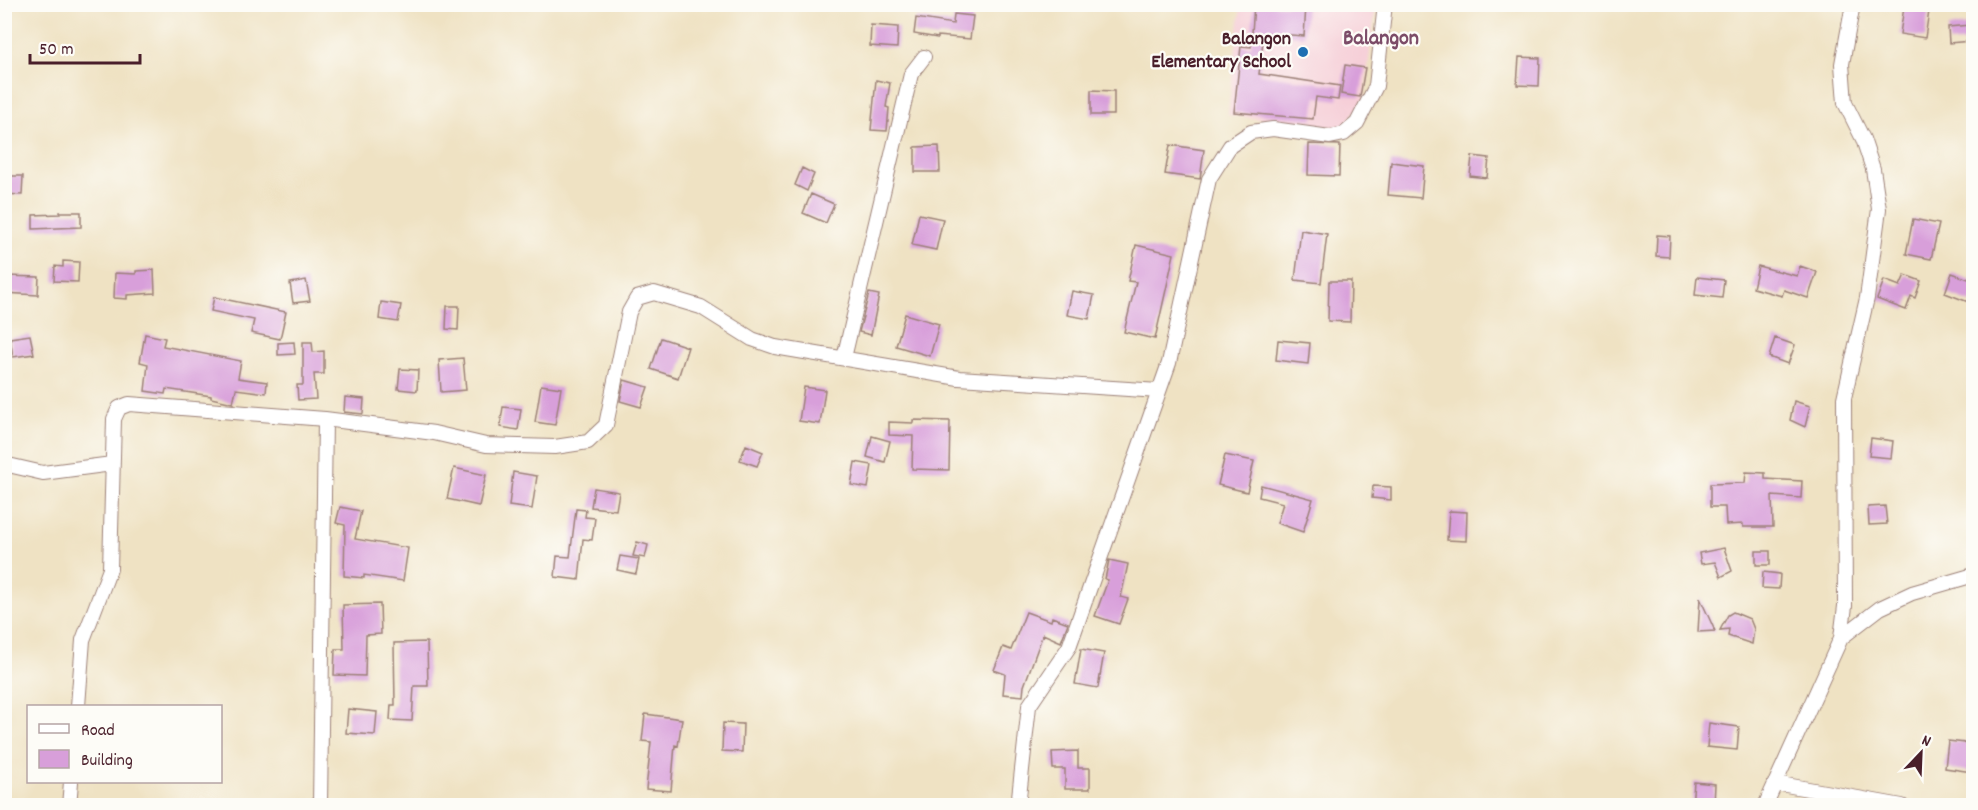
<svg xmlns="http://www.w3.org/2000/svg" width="1978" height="810" font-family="Dekko,sans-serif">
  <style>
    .built { fill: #f6cfd8 }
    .building { fill: #d89fda }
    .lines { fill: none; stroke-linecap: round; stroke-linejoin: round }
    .street-casing { stroke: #9c8077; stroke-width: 16 }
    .street { stroke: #fff; stroke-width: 14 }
    .poi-dot { fill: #1f6fb2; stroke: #fdfcf7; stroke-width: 2 }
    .labels { text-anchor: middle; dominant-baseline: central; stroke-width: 4.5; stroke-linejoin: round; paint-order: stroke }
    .poi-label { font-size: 20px; font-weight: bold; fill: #4a1f2b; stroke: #fdfcf7; text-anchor: end }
    .quarter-label { font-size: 22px; font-weight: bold; fill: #7c4c68; stroke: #fdfcf7 }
  </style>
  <rect width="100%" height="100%" fill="#fdfcf7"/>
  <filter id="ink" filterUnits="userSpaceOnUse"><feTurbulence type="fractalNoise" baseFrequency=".0167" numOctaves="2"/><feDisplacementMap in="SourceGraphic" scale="12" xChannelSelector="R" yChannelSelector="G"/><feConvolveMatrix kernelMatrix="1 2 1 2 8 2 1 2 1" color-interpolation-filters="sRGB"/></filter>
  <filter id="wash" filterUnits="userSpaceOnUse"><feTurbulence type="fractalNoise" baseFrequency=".008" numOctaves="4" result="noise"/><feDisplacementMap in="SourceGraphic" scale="24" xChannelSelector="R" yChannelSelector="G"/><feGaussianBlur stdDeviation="1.35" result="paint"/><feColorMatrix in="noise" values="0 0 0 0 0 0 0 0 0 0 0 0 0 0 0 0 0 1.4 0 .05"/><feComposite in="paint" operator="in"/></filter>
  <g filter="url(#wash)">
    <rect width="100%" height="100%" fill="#efe2c3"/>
    <path class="built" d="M1241,5H1376L1364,100L1342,129L1228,115Z"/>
    <g id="blocks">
      <path class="building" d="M1254,4L1306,6L1304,36L1264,33L1259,74L1340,86L1338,100L1316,97L1313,119L1234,112L1241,46L1251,47Z
        M1904,7L1929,11L1925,38L1900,34Z
        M954,14L973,16L970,39L938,36V38L914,34L916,18L953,24Z
        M871,25L898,27L897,48L870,46Z
        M1970,25L1971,41L1949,43L1948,27Z
        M1519,57L1540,58L1539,86L1517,85Z
        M1345,65L1365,68L1360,97L1341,94Z
        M876,80L890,83L886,107L889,108L887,131L871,130Z
        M1091,90L1114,91V115H1091Z
        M1309,144L1340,145L1339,176L1308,175Z
        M1170,145L1204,150L1200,179L1165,174Z
        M939,146L940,172H915V147Z
        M1472,156L1489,158L1487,178L1470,176Z
        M1391,162L1424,166L1421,198L1388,195Z
        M802,168L814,174L807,191L795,185Z
        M4,176H23L22,195L4,194Z
        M811,194L834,204L826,223L803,213Z
        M60,212H81V227L33,229V215L60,214Z
        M919,214L943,219L936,250L912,245Z
        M1913,219L1939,224L1931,259L1906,254Z
        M1301,230L1327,234L1321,283L1295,280Z
        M1657,235L1670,236L1669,257L1656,256Z
        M1136,245L1174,254L1155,339L1124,332L1136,282L1128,281Z
        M63,261L79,262L78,282L54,281L55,266L63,267Z
        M1758,266L1797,276L1800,266L1817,272L1808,298L1784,290L1782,296L1753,288Z
        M154,270L155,293L127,295V299L114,298L115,273L136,274V271Z
        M1952,273L1974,281V295L1971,303L1945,293Z
        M1905,275L1921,281L1915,298L1911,296L1906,310L1877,299L1884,280L1900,286Z
        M4,276L39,277L38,295L4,293Z
        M1697,277L1724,280L1722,298L1695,295Z
        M306,280L310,301L293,303L290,283Z
        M1329,281H1351L1350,322L1328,321Z
        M1072,291L1094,295L1089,319L1067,315Z
        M869,293L879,295L871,335L859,332Z
        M214,297L286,312L280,339L251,333L254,320L211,311Z
        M381,302L401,305L398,322L379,319Z
        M447,306H459L458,330L446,329Z
        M905,314L939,324L930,356L896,346Z
        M145,334L165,338L163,346L241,361L238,378L267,382L266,393L236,389L233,403L211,398V396L166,389L165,394L145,391L148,364L140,362Z
        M30,335L34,354L13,357L10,338Z
        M661,338L688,347L678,378L651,369Z
        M1775,338L1795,345L1788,364L1769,357Z
        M1278,340L1310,343L1308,364L1276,360Z
        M294,342L295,354L278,355V343Z
        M303,342H312L313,352L324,351V374H314L316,399L298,400L297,385H303Z
        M463,358L466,390L441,392L439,360Z
        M400,369L418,370L417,391L398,389Z
        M624,380L648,387L641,407L620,401Z
        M541,385L561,388L555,425L535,422Z
        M804,387L825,390L820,424L799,421Z
        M345,397L364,399L363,414L344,412Z
        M1794,401L1810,406L1805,427L1790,420Z
        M503,407L521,409L518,430L500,427Z
        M913,420L950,421L949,470L912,469L913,436L889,435V422L913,423Z
        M872,436L890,441L885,462L867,457Z
        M1871,438L1893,441L1891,458L1869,456Z
        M746,445L763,452L757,466L740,460Z
        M1225,455L1254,461L1247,492L1218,485Z
        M855,462L872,465L868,488L851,485Z
        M454,468L486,475L479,506L447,499Z
        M513,472L537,476L532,509L509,506Z
        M1746,472L1765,473V479L1802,481L1801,498L1772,496L1773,527H1743V524L1726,525L1725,507H1710V484L1745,483Z
        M1261,485L1313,499L1303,532L1277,523L1283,503L1259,497Z
        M1373,486L1391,487V500L1372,498Z
        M594,488L619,492L616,510L591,507Z
        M1885,506L1887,524L1869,525L1868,507Z
        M340,507L361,511L355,539L408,548L403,581L364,575V578L344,576L345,525L336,523Z
        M576,509L586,510L585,517L595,518L592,540L583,539L579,580L555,577L557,556L570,557Z
        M1449,511L1467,512L1466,541L1447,540Z
        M637,542L648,545L645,558L633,556Z
        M1724,548L1732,571L1721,577L1715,562L1701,564L1699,553Z
        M1756,551H1770V565H1756Z
        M620,556L639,559L636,574L617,570Z
        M1109,560L1128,564L1121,597L1128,599L1119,624L1095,616L1108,580L1105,579Z
        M1763,572L1780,574L1779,589L1762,588Z
        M1700,598L1715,631L1698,632Z
        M380,604L381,634L366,635L365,676L334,675L335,649H344L343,605Z
        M1026,612L1051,621L1052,617L1068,623L1061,642L1043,634L1024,686L1023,696L1003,694L1005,674L994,670L1003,647L1011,650Z
        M1733,612L1750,619L1754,629L1752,644L1728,636L1729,629L1720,630L1728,615Z
        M427,642L428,686H414L412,721L390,720L391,705H395L394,643Z
        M1081,649L1104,653L1098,688L1075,684Z
        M348,709L377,712L375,735L346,733Z
        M645,714L682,719L678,746L675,745L671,791L646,789L651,742L642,741Z
        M723,723L743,724L742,752L722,751Z
        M1709,723L1739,727L1737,750L1707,747Z
        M1948,741L1974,744L1972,772L1945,768Z
        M1078,751V768H1090V789H1065V769H1053L1052,752Z
        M1694,782L1715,784L1714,806H1692Z"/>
    </g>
  </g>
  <g filter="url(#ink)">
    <use href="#blocks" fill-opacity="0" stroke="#9c8077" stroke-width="1.5"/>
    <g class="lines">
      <g class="street-casing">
        <path id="street" d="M844,358L911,74L924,57
          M325,419L434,433L486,445L555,447L588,442L606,425L629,312L637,298L654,293L701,307L752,339L775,347L959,378L1159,391
          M4,464L43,473L112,464
          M1841,638L1880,608L1912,593L1974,575
          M78,706L83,640L110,569L114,419L119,408L129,404L325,419L320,806
          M1775,783L1902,806
          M69,806L71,782
          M1018,806L1029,706L1069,647L1169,363L1209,179L1230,146L1251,132L1273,129L1330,137L1344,134L1357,123L1376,86L1385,4
          M1765,806L1841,638L1845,606L1844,398L1867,298L1879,209L1873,169L1863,139L1845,103L1842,64L1853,4"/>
      </g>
      <use href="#street" class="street"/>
    </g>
  </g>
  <circle class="poi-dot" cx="1303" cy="52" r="6"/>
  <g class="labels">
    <g class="poi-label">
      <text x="1291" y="40">Balangon<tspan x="1291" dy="23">Elementary School</tspan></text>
    </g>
    <g class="quarter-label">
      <text x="1381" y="39">Balangon</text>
    </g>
  </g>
  <rect width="1978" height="810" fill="none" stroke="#fdfcf7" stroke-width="24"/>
  <rect x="27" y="705" width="195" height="78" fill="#fdfcf7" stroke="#b5a4a5" stroke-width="1.5"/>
  <rect x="39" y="724" width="30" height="9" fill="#ffffff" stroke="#b5a4a5" stroke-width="1.5"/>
  <text x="81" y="735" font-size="18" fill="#4a1f2b">Road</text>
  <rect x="39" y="750" width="30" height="18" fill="#d89fda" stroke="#b5a4a5" stroke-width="1.5"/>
  <text x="81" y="765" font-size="18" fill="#4a1f2b">Building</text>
  <g transform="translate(1921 753) rotate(23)" stroke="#fdfcf7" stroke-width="4.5" paint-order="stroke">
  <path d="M0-4.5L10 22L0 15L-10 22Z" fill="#4a1f2b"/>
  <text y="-9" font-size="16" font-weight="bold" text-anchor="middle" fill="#4a1f2b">N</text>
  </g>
  <path d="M30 54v9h110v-9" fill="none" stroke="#4a1f2b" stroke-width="3"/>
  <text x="39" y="54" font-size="18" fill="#4a1f2b" stroke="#fdfcf7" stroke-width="4.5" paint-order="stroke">50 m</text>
</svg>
